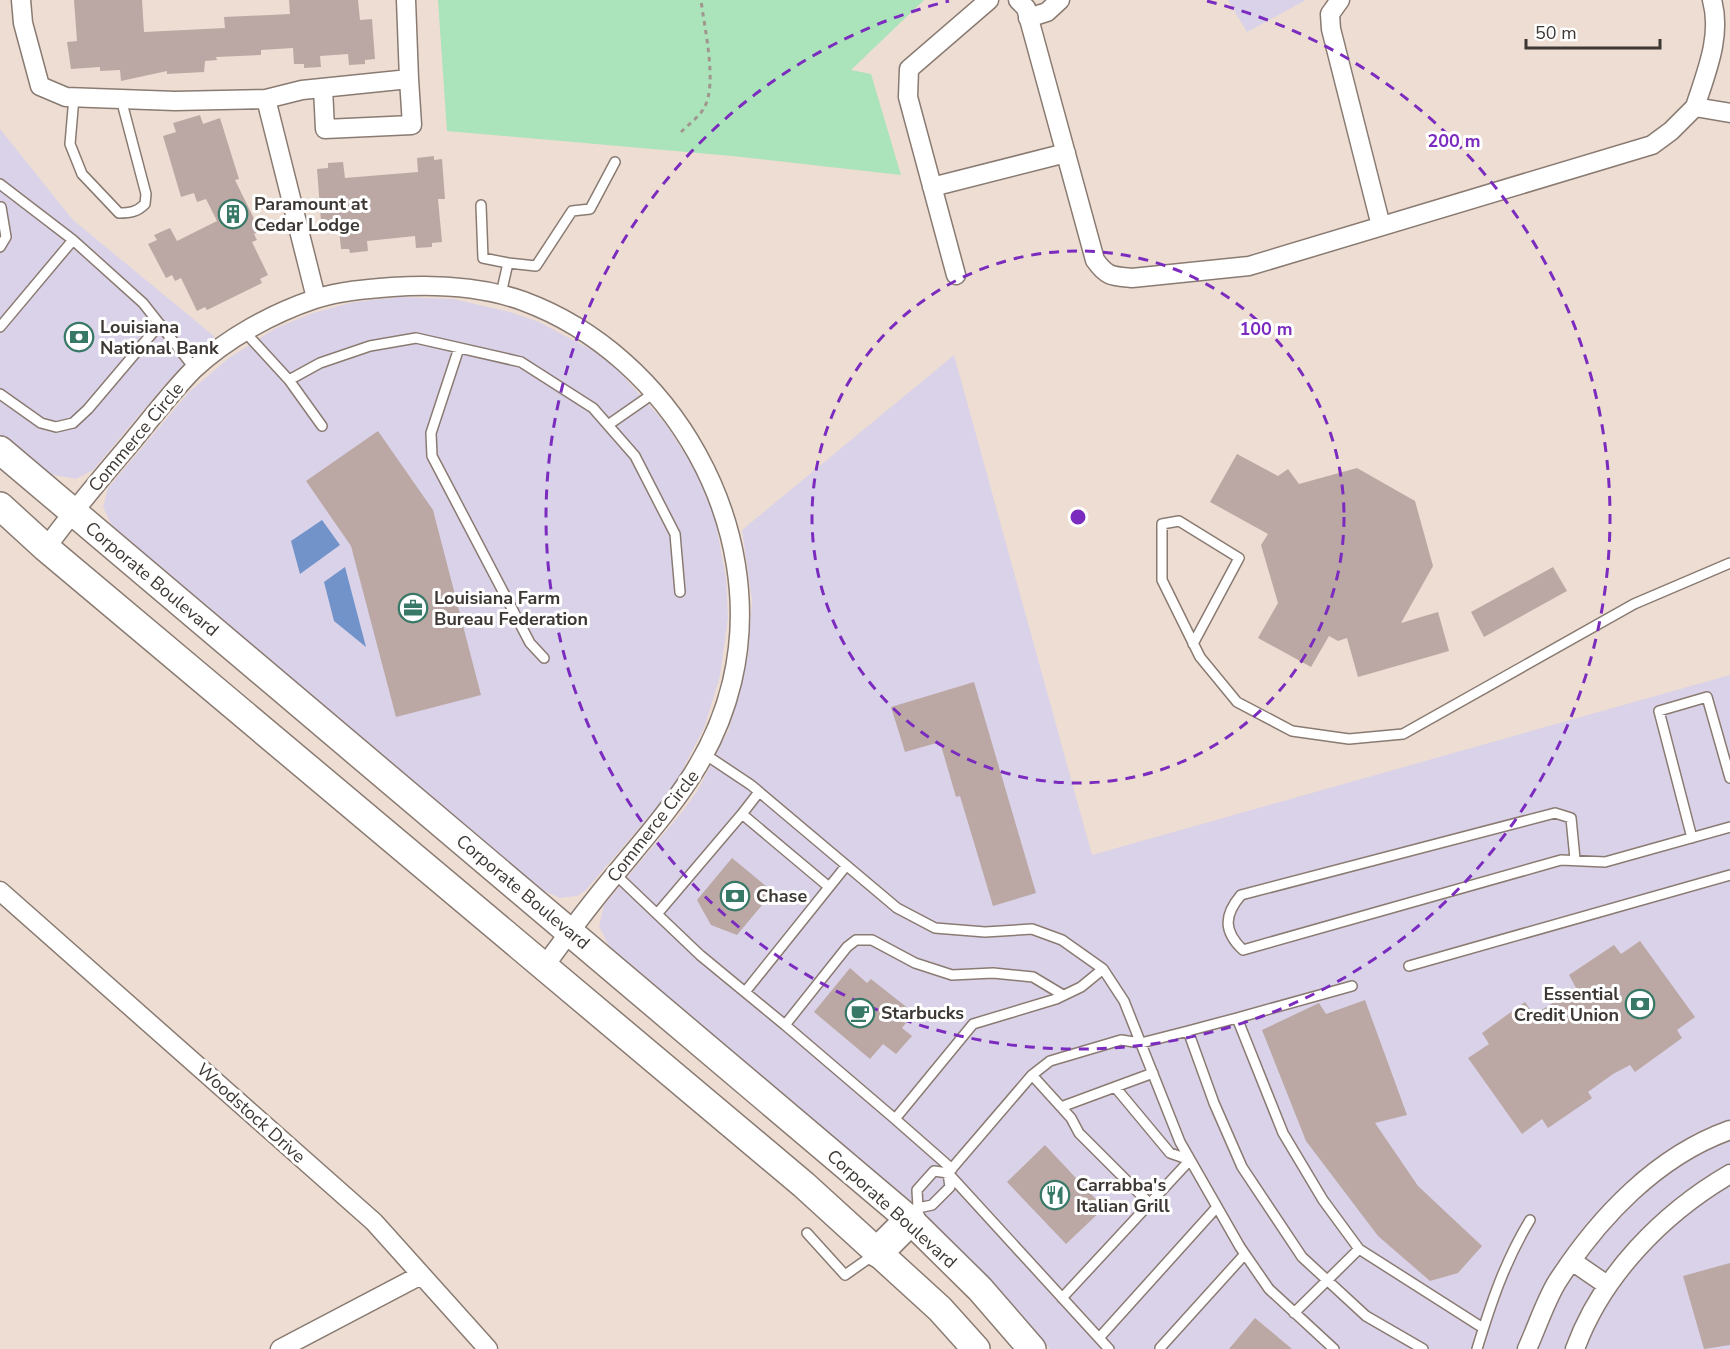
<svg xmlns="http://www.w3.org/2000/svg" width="1730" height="1349" font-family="'Nunito Sans',sans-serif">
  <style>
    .commercial { fill: #dad2e8 }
    .green { fill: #abe3ba }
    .water { fill: #7293c9 }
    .building { fill: #bba8a4 }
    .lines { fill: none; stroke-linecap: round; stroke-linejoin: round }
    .lane-casing { stroke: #8a7b72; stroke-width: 12 }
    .street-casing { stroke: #8a7b72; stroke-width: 21 }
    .secondary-casing { stroke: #8a7b72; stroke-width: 30 }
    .primary-casing { stroke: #8a7b72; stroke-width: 33 }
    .path { stroke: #a1968e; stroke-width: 3; stroke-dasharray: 4.5 4.5; stroke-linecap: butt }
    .lane { stroke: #fff; stroke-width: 9 }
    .street { stroke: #fff; stroke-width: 18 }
    .secondary { stroke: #fff; stroke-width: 27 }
    .primary { stroke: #fff; stroke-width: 30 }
    .ring { fill: none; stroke: #7b2cbf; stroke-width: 3; stroke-dasharray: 10 8 }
    .labels { text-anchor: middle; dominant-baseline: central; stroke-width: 6; stroke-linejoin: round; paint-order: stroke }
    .poi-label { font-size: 18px; font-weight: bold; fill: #3e3834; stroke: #fff; text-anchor: start }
    .street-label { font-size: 18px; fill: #3e3834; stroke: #fff }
    .centre { fill: #7b2cbf; stroke: #fff; stroke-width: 3 }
    .ring-label { font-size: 18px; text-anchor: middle; font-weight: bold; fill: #7b2cbf; stroke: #fff; stroke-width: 6; stroke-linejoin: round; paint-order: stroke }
  </style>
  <rect width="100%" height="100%" fill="#edddd2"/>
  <path class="commercial" d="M1228,0H1306L1247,32Z
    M0,129L73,220L215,337L167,382L93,470L76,479L49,474L0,434Z
    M400,297L453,299L510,312L539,322L592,350L618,370L665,423L695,470L715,519L726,578L728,617L720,676L704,728L676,782L657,807L585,891L577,896L560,898L540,889L112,526L103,507L108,488L189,392L229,358L276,328L313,313L354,302Z
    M954,355L1092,855L1730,675V1349H1050L939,1229L609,946L599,926L604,905L682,812L698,790L729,729L748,654L752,600L742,530Z"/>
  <path class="green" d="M438,0H924L851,70L871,74L901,175L732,156L447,131Z"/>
  <path class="water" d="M322,520L340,545L300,574L291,541Z
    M345,567L366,647L334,621L324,582Z"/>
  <path class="building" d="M74,0H142L144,32L225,28L224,17L290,14L289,0H358L360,20L372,19L375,59L365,60V64L349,65L348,54L320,56L321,67L304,68V64H294L293,48L261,50V55L216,57L217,60L205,61L204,72L167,74V71L121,81L120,70L100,71V67L71,69L67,42L77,41Z
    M200,115L203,124L220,118L239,179L235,180L260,231L254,234L257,240L252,242L268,275L260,279L262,283L207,310L205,307L197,311L181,278L175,281L172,275L166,278L148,244L157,240L154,235L170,228L177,241L217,221L206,199L197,202L194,193L181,197L163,136L176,132L173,123Z
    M434,156V160L442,159L445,199H438L442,242L432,243V247L416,248L415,236L367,241L368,251L350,253L349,249H341L338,220L321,222L317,169L328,168V163L343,162L345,178L418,172L417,158Z
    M378,431L433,510L481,695L396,717L351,546L306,481Z
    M1237,454L1278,476L1288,469L1299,484L1357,468L1415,501L1433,566L1401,623L1438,612L1449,651L1358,677L1347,638L1338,641L1329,636L1311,667L1258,638L1278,603L1261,545L1268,534L1210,502Z
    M1553,567L1567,591L1484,637L1471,612Z
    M974,682L1036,893L993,906L960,796L956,797L940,742L905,752L891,707Z
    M732,858L773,892L737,935L711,925L697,900Z
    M1640,941L1695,1017L1677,1030L1682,1038L1635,1072L1630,1065L1613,1074L1588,1092L1592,1098L1548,1128L1542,1119L1522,1134L1468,1058L1489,1044L1482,1033L1525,1002L1534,1015L1576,988L1569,975L1614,945L1621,954Z
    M850,968L867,983L871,979L909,1009L904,1014L906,1016L902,1021L906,1023L902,1028L912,1036L896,1054L883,1044L870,1059L814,1012Z
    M1365,1000L1407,1115L1375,1123L1418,1186L1482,1246L1458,1273L1430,1281L1378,1236L1306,1141L1262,1030L1319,1003L1326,1014Z
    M1045,1145L1104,1208L1066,1244L1007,1182Z
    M1730,1263V1345L1704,1349L1683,1276Z
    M1255,1318L1292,1349H1229Z"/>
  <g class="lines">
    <g class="lane-casing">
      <path id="lane" d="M74,97L70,144L82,174L119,213C130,213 137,212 145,204L146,194L121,99
        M0,184L73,240
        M481,205L483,258L508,263
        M0,247L6,237L1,207
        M501,294L508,263L536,266L572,211L590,209L615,162
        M0,327L73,240L143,303L195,369
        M245,332L289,380L322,426
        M459,348L431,433L432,456L530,643L544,658
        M289,380L320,363L370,346L416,338L521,362L593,408L635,456L675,534L680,592
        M0,394L41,423L56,427L73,423L88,409L160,324
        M608,425L654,393
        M1193,644L1239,558L1179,521L1162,524V580L1200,657L1237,702L1292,731L1349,739L1403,734L1634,604L1730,563
        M706,755L751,785L897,908L935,928L985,932L1032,929L1062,940L1103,969L1124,1001L1180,1142L1240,1247L1269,1289L1334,1349
        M759,792L742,814L829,887
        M1692,838L1659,711L1707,697L1730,778
        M1575,859L1571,818L1555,813L1241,895C1224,915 1223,931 1243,950L1561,860L1605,862L1730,827
        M615,874L700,955L785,1025
        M657,914L742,814
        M1409,966L1730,875
        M745,992L846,866
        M1237,1018L1352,986
        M1188,1031L1237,1018L1283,1133L1323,1200L1359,1249
        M1032,1075L1071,1118L1079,1133L1150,1204
        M1061,1107L1115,1087
        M895,1119L785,1025L847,947L856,940H872L915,963L952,975L993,973L1033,977L1063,995
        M952,1169L895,1119L973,1024L1056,999L1081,987L1103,969
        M911,1218L918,1208L917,1190L934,1171L948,1173L950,1187L932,1205L918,1208
        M807,1233L845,1275L875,1254
        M1062,1298L1190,1160L1170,1153L1115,1087L1153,1073
        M1294,1313L1359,1249L1483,1328
        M1099,1338L1217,1207
        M1160,1348L1245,1254
        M1109,1349L948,1173L1032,1075L1050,1061L1121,1040L1141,1043L1188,1031L1214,1103L1242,1167L1302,1257L1366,1316L1423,1349
        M1477,1349C1491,1303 1505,1261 1530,1220"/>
    </g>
    <g class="street-casing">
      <path id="street" d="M21,0L23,23L40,86L66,97L175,101L266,99L316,298
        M1018,0L1026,8L1095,260C1107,277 1112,276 1132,278L1249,266L1652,145L1671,131L1695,107L1730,113
        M1340,0L1330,14L1331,29L1381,226
        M1028,18L1047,12L1060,0
        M323,88L325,129L412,125L409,79
        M266,99L302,90L409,79L406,0
        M1695,107C1706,73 1722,36 1712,0
        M932,187L1066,153
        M956,275L908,97L909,69L989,0
        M46,548C72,512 101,478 130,444C151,419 171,392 194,369C227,338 273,313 315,299C340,291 366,289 392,287C436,284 481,286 523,301C672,356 769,527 732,682C713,762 667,811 617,872C591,903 567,935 544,967
        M0,891L374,1222L488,1349
        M1572,1261L1607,1285
        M280,1349L421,1275
        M1527,1349C1537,1327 1545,1302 1557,1282C1599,1217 1657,1156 1730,1130
        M1575,1349C1602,1275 1663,1213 1730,1174"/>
    </g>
    <g class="secondary-casing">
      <path id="secondary" d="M0,450L910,1220L980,1289L1032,1349
        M0,506L46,548L804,1185L940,1309L976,1349"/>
    </g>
    <g class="primary-casing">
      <path id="primary" d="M878,1252L910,1220"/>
    </g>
    <path class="path" d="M681,132C688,125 699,117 704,108C718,84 704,27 701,0"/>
    <use href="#lane" class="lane"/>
    <use href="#street" class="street"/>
    <use href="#secondary" class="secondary"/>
    <use href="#primary" class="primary"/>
  </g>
  <g class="ring">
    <circle cx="1078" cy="517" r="266"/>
    <path d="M1207 1A532 532 0 1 1 949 1"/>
  </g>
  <defs>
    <g id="building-ring" transform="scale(1.5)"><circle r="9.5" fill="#fff" stroke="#377867" stroke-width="1.5"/><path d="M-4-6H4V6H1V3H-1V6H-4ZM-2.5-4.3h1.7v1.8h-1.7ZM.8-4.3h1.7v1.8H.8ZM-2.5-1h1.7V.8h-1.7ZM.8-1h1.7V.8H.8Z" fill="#377867"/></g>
    <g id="bank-ring" transform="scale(1.5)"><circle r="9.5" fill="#fff" stroke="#377867" stroke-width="1.5"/><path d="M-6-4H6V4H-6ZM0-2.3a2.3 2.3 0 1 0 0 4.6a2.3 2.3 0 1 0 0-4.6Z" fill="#377867"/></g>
    <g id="office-ring" transform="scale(1.5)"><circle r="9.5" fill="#fff" stroke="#377867" stroke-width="1.5"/><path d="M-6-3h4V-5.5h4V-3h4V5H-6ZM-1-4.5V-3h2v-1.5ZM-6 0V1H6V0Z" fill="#377867"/></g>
    <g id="cafe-ring" transform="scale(1.5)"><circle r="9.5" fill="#fff" stroke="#377867" stroke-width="1.5"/><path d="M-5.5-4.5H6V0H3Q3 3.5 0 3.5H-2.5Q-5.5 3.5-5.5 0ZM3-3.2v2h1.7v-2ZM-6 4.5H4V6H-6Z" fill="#377867"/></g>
    <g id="restaurant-ring" transform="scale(1.5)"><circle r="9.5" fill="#fff" stroke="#377867" stroke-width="1.5"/><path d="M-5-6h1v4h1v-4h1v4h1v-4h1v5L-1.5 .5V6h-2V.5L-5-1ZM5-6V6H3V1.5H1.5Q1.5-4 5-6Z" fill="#377867"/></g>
  </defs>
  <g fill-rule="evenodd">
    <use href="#building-ring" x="233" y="214"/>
    <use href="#bank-ring" x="79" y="337"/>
    <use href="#office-ring" x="413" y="608"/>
    <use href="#bank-ring" x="735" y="896"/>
    <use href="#bank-ring" x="1640" y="1004"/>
    <use href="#cafe-ring" x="860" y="1013"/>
    <use href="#restaurant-ring" x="1055" y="1195"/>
  </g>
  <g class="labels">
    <g class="poi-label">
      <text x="254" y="204">Paramount at<tspan x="254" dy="21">Cedar Lodge</tspan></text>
      <text x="100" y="327">Louisiana<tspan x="100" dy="21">National Bank</tspan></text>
      <text x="434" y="598">Louisiana Farm<tspan x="434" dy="21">Bureau Federation</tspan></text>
      <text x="756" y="896">Chase</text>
      <text x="1619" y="994" text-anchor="end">Essential<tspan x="1619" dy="21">Credit Union</tspan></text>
      <text x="881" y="1013">Starbucks</text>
      <text x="1076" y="1185">Carrabba's<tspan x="1076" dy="21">Italian Grill</tspan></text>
    </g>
    <g class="street-label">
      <text transform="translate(136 437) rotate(-50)">Commerce Circle</text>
      <text transform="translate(152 579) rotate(40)">Corporate Boulevard</text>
      <text transform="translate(653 826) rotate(-52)">Commerce Circle</text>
      <text transform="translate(523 892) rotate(40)">Corporate Boulevard</text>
      <text transform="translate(251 1113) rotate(42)">Woodstock Drive</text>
      <text transform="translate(892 1209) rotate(42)">Corporate Boulevard</text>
    </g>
  </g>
  <circle cx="1078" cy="517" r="9" class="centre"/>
  <g class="ring-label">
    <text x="1454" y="147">200 m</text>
    <text x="1266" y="335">100 m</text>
  </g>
  <path d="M1526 39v9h134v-9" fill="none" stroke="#3e3834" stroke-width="3"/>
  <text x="1535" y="39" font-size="18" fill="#3e3834" stroke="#ffffff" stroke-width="4.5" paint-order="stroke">50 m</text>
</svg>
